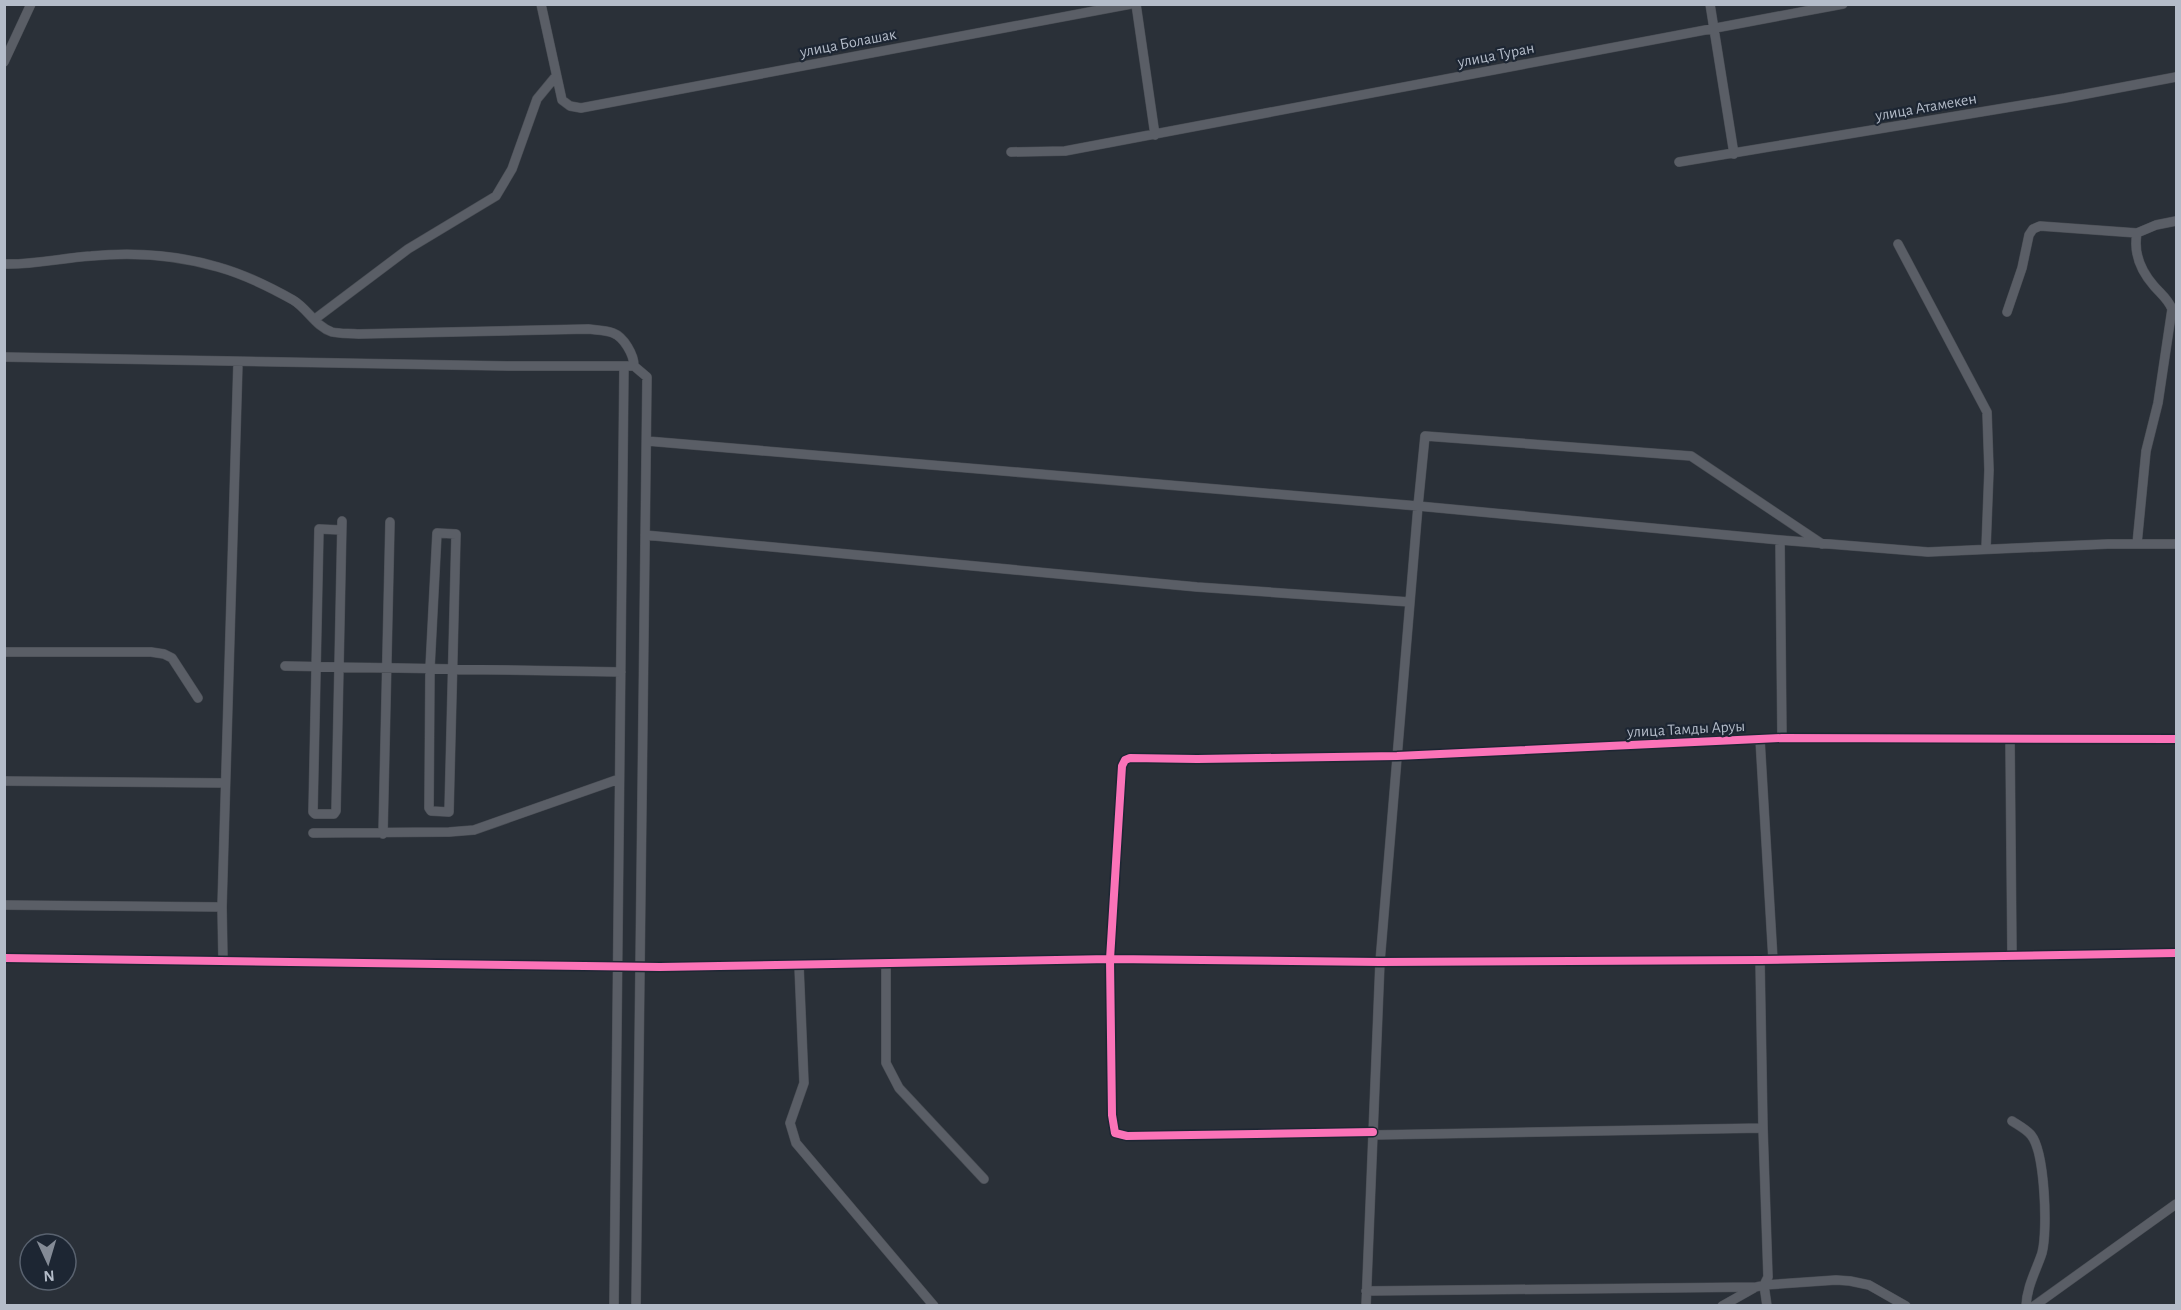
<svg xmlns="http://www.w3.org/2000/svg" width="2181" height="1310" font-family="'Alegreya Sans',sans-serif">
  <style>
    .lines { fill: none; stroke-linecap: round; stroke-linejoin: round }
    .minor-casing { stroke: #484c53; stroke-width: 10 }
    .minor { stroke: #5a5e66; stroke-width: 9 }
    .cycleway-casing { stroke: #1d2633; stroke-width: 11 }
    .cycleway { stroke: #fb73b8; stroke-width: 8 }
    .labels { text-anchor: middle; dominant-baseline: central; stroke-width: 4.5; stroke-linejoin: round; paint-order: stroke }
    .street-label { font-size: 16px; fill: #b4bcc9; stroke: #1d2633 }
  </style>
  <rect width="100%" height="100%" fill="#2a3038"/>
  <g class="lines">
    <g class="minor-casing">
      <path id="minor" d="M541,4L562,100L570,106L581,108L1131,4
        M1136,4L1155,135
        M1710,4L1734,154
        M4,62L31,4
        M1011,152L1065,151L1843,4
        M1679,162L2065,98L2176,77
        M1898,244L1987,412L1989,470L1986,548
        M4,264C34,265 61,258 91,256C133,252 177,255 218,267C243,274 270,287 293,300C307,308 316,327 332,332C340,334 350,333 359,334L588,329C595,330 606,330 613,333C624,337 634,355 634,366
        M2007,312L2022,268L2029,235L2033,229L2040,226L2137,233
        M315,319L408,249L496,196L512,169L537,99L556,76
        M4,357L508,366H634L647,377L636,1306
        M647,441L1418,506L1380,962L1366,1306
        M341,530L319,529L313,812L315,814H334L336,811L342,521
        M437,533L456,534L449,812L431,811L429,808L430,668Z
        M645,535L1197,587L1410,602
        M1780,540L1782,738
        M1822,544L1691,456L1425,436L1418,506L1780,540L1928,552L2108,544H2176
        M2137,544L2146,451L2158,403L2172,309C2168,299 2161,294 2154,286C2141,271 2133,254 2137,233L2156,225L2176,221
        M4,652H151L164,654L172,658L198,698
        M285,666L621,672
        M1760,739L1773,960
        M2010,739L2012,955
        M4,781L225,783
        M313,833L449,832L474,830L619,779
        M383,834L390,522
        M4,905L222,907L238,362
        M222,907L223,960
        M4,958L660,967L1110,959L1380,962L1760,960L2176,953
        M886,964V1063L899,1088L984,1179
        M799,966L804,1083L790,1123L796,1143L934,1306
        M2012,1121C2018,1125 2026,1129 2031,1135C2045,1152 2048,1231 2042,1253C2036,1271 2027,1286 2026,1306
        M1373,1132L1127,1136L1115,1133L1112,1115L1110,959L1122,766L1125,760L1130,758L1197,759L1397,756L1782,738L2176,739
        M1373,1135L1763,1128
        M1366,1291L1756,1287L1764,1285L1768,1277L1763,1128L1760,960
        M614,1306L624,367
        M1722,1306L1754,1288
        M1767,1306L1764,1285L1836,1280L1850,1281L1869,1285L1906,1306
        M2034,1306L2176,1204"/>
    </g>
    <use href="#minor" class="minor"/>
    <g class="cycleway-casing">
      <path id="cycleway" d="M4,958L660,967L1110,959L1380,962L1760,960L2176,953
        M1373,1132L1127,1136L1115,1133L1112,1115L1110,959L1122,766L1125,760L1130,758L1197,759L1397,756L1782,738L2176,739"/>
    </g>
    <use href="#cycleway" class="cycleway"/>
  </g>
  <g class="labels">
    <g class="street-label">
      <text transform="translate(848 43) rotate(-11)">улица Болашак</text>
      <text transform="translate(1496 55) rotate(-11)">улица Туран</text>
      <text transform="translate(1926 107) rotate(-10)">улица Атамекен</text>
      <text transform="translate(1686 729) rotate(-3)">улица Тамды Аруы</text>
    </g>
  </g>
  <rect width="2181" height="1310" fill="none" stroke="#b4bcc9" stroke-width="12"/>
  <g transform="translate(48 1262) rotate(176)"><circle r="28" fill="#1d2633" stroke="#59626f" stroke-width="1.5"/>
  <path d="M0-4.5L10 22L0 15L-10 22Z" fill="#848b96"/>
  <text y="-9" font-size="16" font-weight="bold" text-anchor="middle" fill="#b4bcc9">N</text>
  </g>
</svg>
